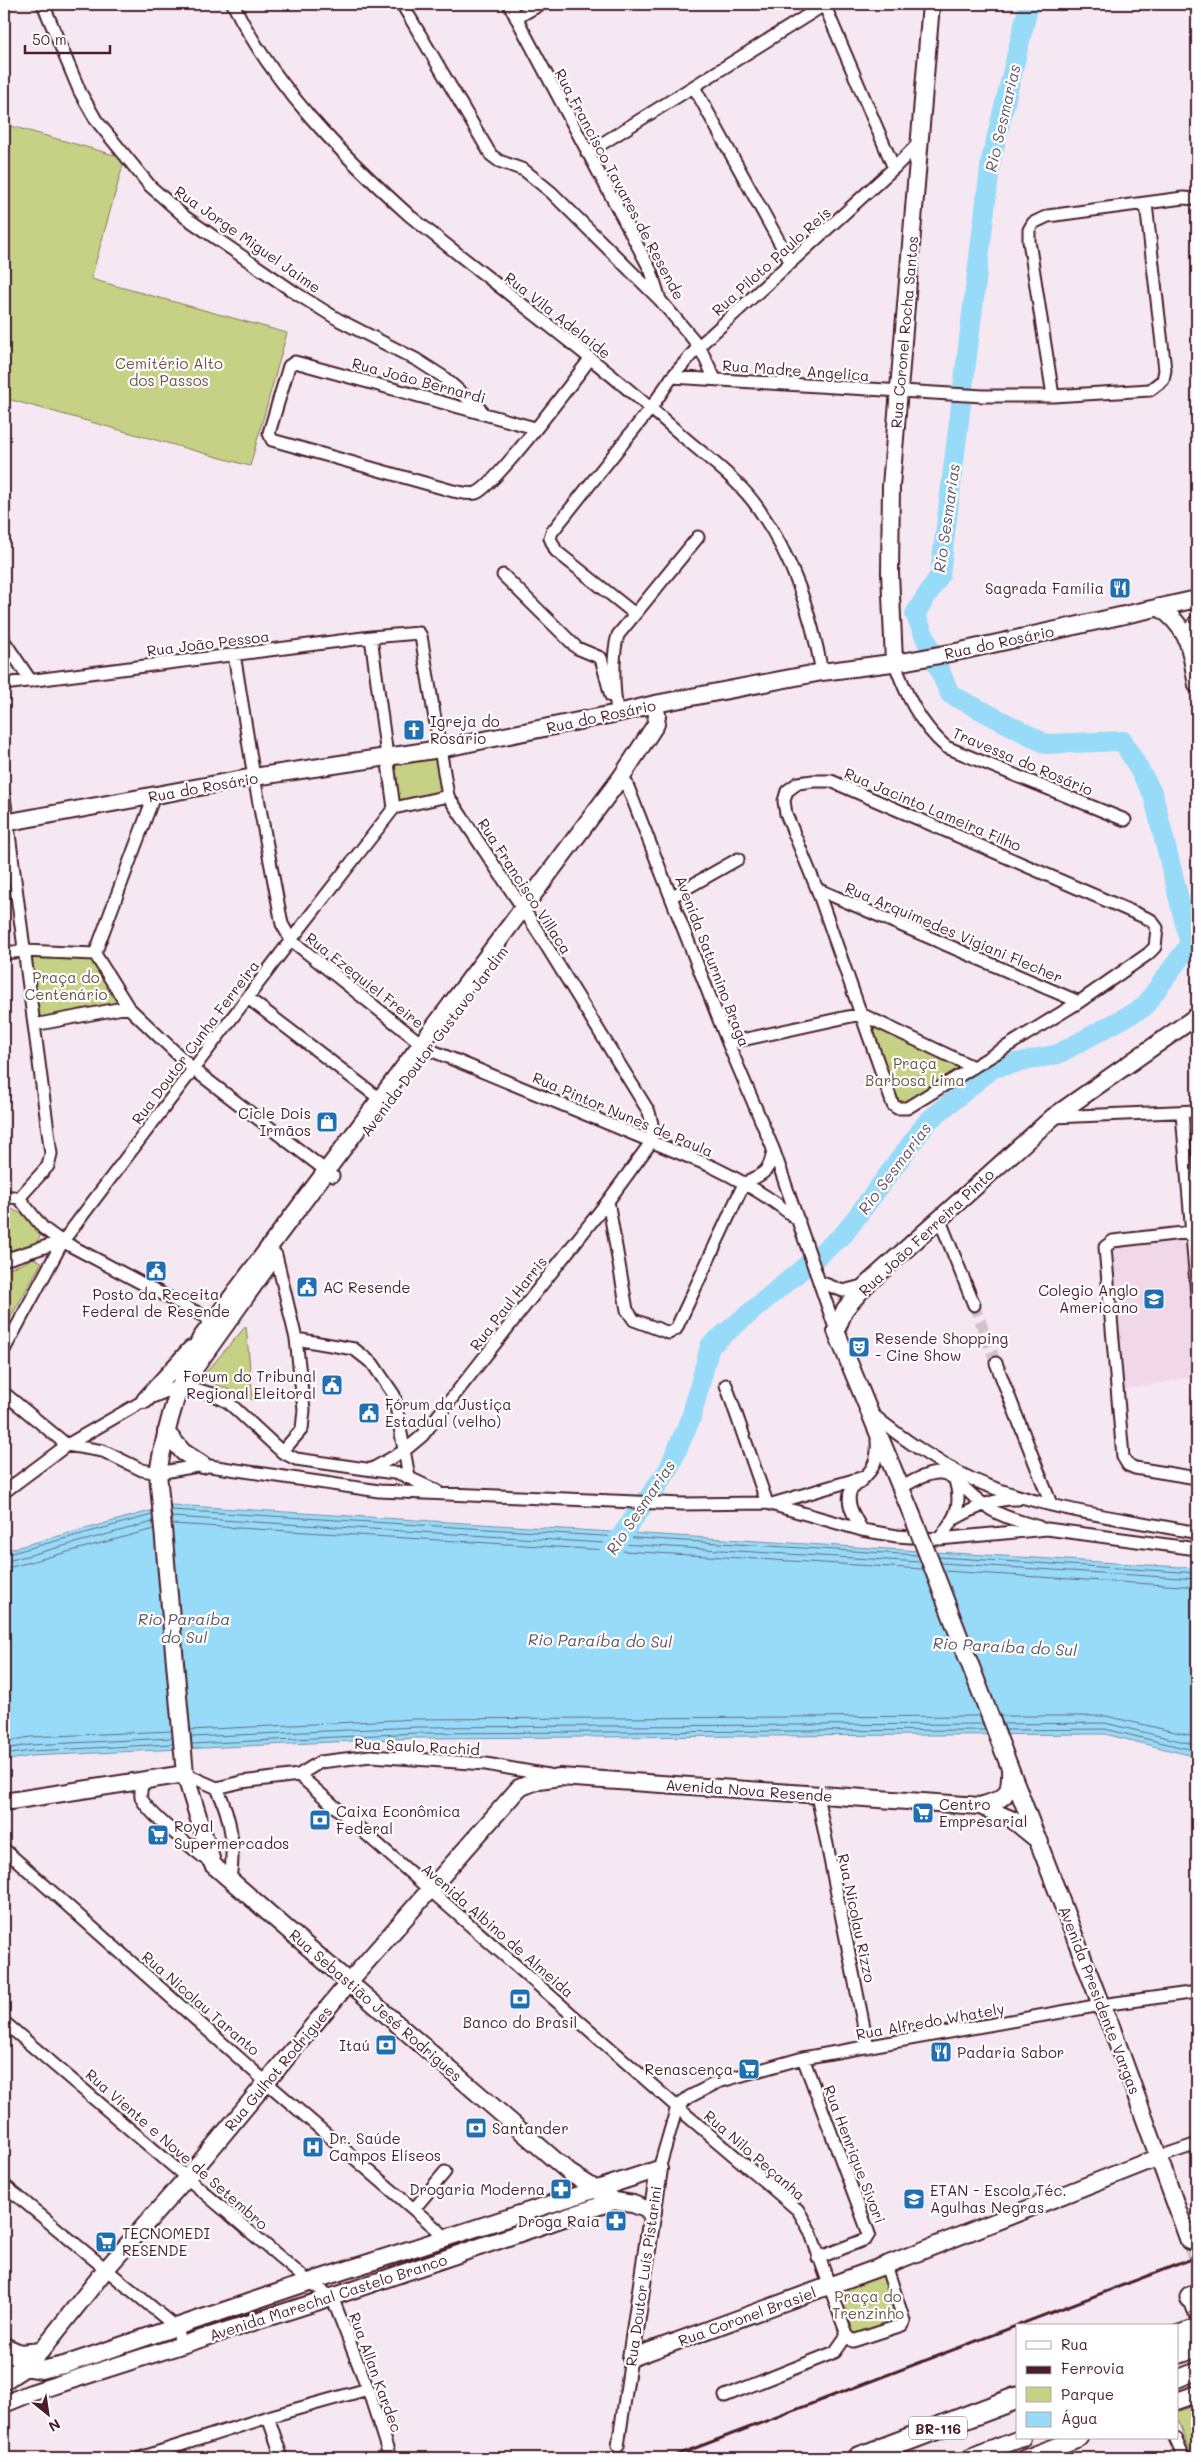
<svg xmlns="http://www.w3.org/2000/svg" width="1201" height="2462" font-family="Mali,sans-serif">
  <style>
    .built { fill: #f0d8e9 }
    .green { fill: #c5d185; stroke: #887858 }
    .water { fill: #97dbf9; stroke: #7890a7 }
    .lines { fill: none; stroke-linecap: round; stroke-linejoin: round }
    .shore { stroke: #696a7d; stroke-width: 1 }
    .river { stroke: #97dbf9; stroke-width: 20 }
    .street-tunnel { stroke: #d4c0ca; stroke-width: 11; stroke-dasharray: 11 5.5; stroke-linecap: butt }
    .secondary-tunnel { stroke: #d4c0ca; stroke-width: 16; stroke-dasharray: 16 8; stroke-linecap: butt }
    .street-casing { stroke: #4a1f2b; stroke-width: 15 }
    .secondary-casing { stroke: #4a1f2b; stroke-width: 20 }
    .highway-casing { stroke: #4a1f2b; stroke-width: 25 }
    .street { stroke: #fff; stroke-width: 11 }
    .secondary { stroke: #fff; stroke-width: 16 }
    .highway { stroke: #fff; stroke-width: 21 }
    .rail { stroke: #4a1f2b; stroke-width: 3 }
    .secondary-bridge-casing { stroke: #4a1f2b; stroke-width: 20; stroke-linecap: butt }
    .secondary-bridge { stroke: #fff; stroke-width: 16 }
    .labels { text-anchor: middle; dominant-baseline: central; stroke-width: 4.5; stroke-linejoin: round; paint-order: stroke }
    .shield { fill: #fff; stroke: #80626b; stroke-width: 1 }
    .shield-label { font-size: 14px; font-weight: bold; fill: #4a1f2b }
    .street-label { font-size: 15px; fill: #4a1f2b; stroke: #fff }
    .park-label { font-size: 15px; fill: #6f5446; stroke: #fff }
    .poi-label { font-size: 15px; fill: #4a1f2b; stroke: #fff; text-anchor: start }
    .water-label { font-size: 16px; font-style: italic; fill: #615769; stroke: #fff }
  </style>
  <rect width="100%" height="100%" fill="#f6e8f2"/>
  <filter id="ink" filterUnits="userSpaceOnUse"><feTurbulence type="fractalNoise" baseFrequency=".02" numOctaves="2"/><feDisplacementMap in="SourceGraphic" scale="10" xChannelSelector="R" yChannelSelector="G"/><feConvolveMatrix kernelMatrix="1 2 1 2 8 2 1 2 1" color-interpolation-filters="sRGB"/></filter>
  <g filter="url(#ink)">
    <path class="built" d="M1187,1238L1197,1349V1376L1122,1390L1112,1248Z"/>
    <path class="green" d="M4,124L125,158L91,279L287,333L250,466L4,398Z
      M437,753L446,795L399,805L393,763Z
      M30,957H91L120,1005L39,1021Z
      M869,1022L968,1068L900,1106Z
      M4,1205C16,1211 55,1228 34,1245C26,1251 13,1254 4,1257Z
      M33,1258L42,1262L4,1329V1270L22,1264Z
      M246,1326L253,1400L201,1378Z
      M883,2272L902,2321L853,2339L833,2288Z
      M1197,2405V2458H1192L1177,2418V2412Z"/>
    <path class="water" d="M172,1505L1197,1568V1757L1105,1734L417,1738L31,1756L4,1761V1551Z"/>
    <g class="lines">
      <path class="shore" d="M171,1510L918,1555
        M171,1517L920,1562
        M172,1524L923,1569
        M4,1555L152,1515
        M938,1557L1197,1573
        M4,1562L153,1522
        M941,1563L1197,1579
        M4,1569L154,1529
        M944,1571L1197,1587
        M1000,1716H1106L1197,1737
        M1003,1724L1105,1723L1197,1745
        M190,1730L416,1719L980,1716
        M1005,1730L1105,1729L1197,1751
        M191,1737L417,1727L983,1724
        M4,1742L30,1737L172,1731
        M192,1744L417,1733L985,1730
        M4,1749L30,1745L172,1738
        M4,1755L31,1751L173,1744"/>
      <path class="river" d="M609,1553L668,1470L691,1418L710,1346L844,1234L928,1121L993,1068L1058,1054L1144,1007L1190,944L1153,794L1123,741L1046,744L950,694L915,614L940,575L991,160L1029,4"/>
      <path class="street-tunnel" d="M974,1305L996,1363"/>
      <path class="secondary-tunnel" d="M1189,2241L1197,2263"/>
      <g class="street-casing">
        <path id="street" d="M43,4L80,92L96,120L150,186L185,217L294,292L339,320L417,360L442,376L481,410
          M233,4C274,87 342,155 410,216C500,288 593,357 679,433C705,456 738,479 758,508C793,558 811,613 822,672
          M402,4L491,155L499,161L524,170L551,192L660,300
          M509,4L651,271L660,300L699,346L715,379
          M824,4L894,168
          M516,18L541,4
          M694,87L791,263
          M587,153L824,5
          M672,377L983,396H1053L1150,390L1163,380L1165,370L1146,204
          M1053,396L1029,241V230L1033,223L1048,216L1183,198L1197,199
          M535,428L295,362L289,366L269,433L272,440L453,491C460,492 469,495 476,493C494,487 573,381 590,359
          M503,575L577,648L601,658L611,696
          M635,614L556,551L550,538L552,532L651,408L672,377L699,346L894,168L919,143
          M371,637L394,808
          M4,641L31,681
          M234,654L254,777L282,924L291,940L428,1049L713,1167C744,1182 772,1198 799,1221
          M894,661C906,695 919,723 946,747L1125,820
          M4,684L371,637L419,633L421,636L448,796L528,916L649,1112L652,1124V1141L608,1201L422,1436L404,1451L372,1469
          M618,713C613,694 612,654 618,635L698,537
          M622,776L626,782L728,1043L774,1151L836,1331
          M813,781H831L1151,920L1157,928L1155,947L1148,954L1079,1002L907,1108H897L893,1105L817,889L786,814L784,801L787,791L798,783Z
          M4,796L51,1154L48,1166L19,1198
          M817,889L1079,1002
          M671,897L738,859
          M4,953L23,951L95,954
          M95,954L128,1007L193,1069L333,1176
          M95,954L154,796
          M248,998L380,1099
          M34,1025L128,1007
          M728,1043L861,1014L973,1067
          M1182,1113L1197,1296
          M1053,1117L1197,1111
          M4,1196L19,1198L43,1228L58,1239L213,1321
          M608,1201L627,1310L634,1320L669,1333L676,1329L741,1190C752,1171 768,1183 773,1151
          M939,1218L974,1305
          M1191,1232L1113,1241L1105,1247L1123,1457L1128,1465L1135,1468L1197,1478
          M272,1251L276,1255L296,1339L304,1410L302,1429L282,1452
          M4,1260L63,1241
          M820,1282L843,1291L866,1285
          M296,1339L354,1349L373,1364L394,1395L409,1477
          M4,1350L63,1241L291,940L394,808L448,796
          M996,1363L1051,1504
          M726,1385L767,1503
          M4,1393L67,1445
          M871,1413C902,1439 949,1471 986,1485C1053,1511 1127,1519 1197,1533
          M67,1445L103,1451L142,1470L158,1473L203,1465L379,1491L682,1504L767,1503L862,1530L897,1536L939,1539L1047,1529L1197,1549
          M901,1488C956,1454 950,1485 992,1510C1007,1519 1023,1522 1039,1527
          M4,1492L67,1445L145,1400L182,1385L212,1394L228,1402L282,1452L296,1459L401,1474L437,1491
          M772,1504L864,1477
          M954,1519C975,1508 993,1498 1018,1499
          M862,1530C855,1517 845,1504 851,1490C870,1473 879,1466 877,1440
          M939,1539C955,1518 963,1507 955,1480
          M185,1774L217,1788C232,1820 235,1846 230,1880
          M299,1775L677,2107L798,2210L810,2231L847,2335L853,2341L902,2325L904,2321L886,2265
          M143,1781C142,1786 140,1792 141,1797C146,1813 198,1852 213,1865
          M217,1788L241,1782L299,1775L320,1762L371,1756L486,1764L548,1775
          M817,1795L868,2047
          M4,1849L266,2082L447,2238
          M4,2022L309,2282L332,2297L368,2389L390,2458
          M803,2058L869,2234L866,2239L818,2258
          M677,2107L689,2097L718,2082L803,2058L1101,2005L1197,1992
          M1159,2157L1197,2144
          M659,2169L677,2107
          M4,2185L176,2327L182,2344
          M414,2209L445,2172
          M725,2396L835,2352L847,2335
          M268,2417L282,2458
          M1175,2438L1184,2458
          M618,2446L631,2358
          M140,2458L268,2417L368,2389"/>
      </g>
      <g class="secondary-casing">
        <path id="secondary" d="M1159,607C1191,630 1190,649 1197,685
          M1190,647L1193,630L1197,623
          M894,661L890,573L891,486L931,4
          M4,823L254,777L440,749L618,713L655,704L822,672L907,661L961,651L1197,599
          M194,1369L271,1261
          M145,1400L191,1349
          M166,1432L183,1452L203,1465
          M917,1527L836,1331L845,1309L866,1285L1053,1117L1197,1016
          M1003,1750L1101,2005L1112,2029L1189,2241
          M4,1802L185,1774
          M980,1806C1003,1799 1011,1797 1010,1772
          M614,2201L570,2173L213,1865L185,1774L158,1473C166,1427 179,1380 201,1338L622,776L656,724L657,715L655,704
          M1191,2297L1197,2312
          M4,2346L20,2353L41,2351
          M4,2363L41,2370L64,2365L309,2282L659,2169L631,2358L886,2265L1159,2157
          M1177,2379L1197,2371
          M4,2381L24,2368L41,2351L106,2269L197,2166L355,1975L519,1788L539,1780L560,1777L980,1806L1013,1820L1040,1842
          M1177,2401L1197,2394
          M4,2404L31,2393L332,2297L614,2201L633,2204L653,2212
          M970,2458L1022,2438
          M1026,2458L1079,2438"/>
      </g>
      <g class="highway-casing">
        <path id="highway" d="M1191,2297L1197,2295
          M1177,2337L1197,2330
          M1177,2353L1197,2346
          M859,2458L1017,2398"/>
      </g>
      <use href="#street" class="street"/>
      <use href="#secondary" class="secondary"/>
      <use href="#highway" class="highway"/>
      <path class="rail" d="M669,2458L1197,2257"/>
      <g class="secondary-bridge-casing">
        <path id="secondary-bridge" d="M917,1527L1003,1750"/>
      </g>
      <use href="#secondary-bridge" class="secondary-bridge"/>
    </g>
  </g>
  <defs>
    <g id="restaurant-square" transform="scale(1.125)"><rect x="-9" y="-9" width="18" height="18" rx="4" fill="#1f6fb2" stroke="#fff"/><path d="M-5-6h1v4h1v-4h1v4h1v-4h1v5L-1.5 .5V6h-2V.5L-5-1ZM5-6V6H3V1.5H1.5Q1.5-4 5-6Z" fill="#fff"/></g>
    <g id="church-square" transform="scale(1.125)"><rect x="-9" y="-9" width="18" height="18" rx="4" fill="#1f6fb2" stroke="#fff"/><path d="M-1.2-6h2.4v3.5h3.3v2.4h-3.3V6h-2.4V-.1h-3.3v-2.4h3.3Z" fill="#fff"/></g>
    <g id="shop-square" transform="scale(1.125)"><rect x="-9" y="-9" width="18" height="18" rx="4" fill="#1f6fb2" stroke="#fff"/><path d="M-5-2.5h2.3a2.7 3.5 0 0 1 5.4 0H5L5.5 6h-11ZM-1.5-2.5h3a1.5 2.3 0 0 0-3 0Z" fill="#fff"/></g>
    <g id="civic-square" transform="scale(1.125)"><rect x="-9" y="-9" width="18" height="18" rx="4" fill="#1f6fb2" stroke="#fff"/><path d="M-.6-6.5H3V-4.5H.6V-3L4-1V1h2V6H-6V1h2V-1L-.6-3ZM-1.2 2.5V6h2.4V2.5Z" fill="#fff"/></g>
    <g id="school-square" transform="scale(1.125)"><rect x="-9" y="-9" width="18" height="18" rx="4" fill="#1f6fb2" stroke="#fff"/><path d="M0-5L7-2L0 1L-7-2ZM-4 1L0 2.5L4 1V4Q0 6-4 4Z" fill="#fff"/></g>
    <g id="theatre-square" transform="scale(1.125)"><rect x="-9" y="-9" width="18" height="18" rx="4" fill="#1f6fb2" stroke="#fff"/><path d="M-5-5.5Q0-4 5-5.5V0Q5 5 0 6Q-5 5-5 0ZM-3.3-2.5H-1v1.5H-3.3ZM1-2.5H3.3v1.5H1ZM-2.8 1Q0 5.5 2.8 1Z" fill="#fff"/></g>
    <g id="supermarket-square" transform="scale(1.125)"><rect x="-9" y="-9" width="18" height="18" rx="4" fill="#1f6fb2" stroke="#fff"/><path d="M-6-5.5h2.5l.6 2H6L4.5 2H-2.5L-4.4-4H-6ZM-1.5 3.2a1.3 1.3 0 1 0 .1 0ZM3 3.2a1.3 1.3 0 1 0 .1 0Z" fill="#fff"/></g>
    <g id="bank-square" transform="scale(1.125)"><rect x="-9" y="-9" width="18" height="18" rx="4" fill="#1f6fb2" stroke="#fff"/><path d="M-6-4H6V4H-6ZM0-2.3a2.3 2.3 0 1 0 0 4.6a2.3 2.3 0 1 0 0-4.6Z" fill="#fff"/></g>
    <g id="hospital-square" transform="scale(1.125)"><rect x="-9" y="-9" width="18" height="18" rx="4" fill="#1f6fb2" stroke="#fff"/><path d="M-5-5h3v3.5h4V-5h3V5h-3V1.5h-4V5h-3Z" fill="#fff"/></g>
    <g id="pharmacy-square" transform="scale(1.125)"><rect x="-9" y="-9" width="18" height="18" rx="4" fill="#1f6fb2" stroke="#fff"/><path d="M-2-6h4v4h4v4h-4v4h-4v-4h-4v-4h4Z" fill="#fff"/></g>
  </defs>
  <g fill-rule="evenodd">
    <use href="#restaurant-square" x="1120" y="588"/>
    <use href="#church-square" x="414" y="730"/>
    <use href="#shop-square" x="327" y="1122"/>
    <use href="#civic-square" x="156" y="1271"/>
    <use href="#civic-square" x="307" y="1287"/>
    <use href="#school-square" x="1154" y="1299"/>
    <use href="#theatre-square" x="859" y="1347"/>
    <use href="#civic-square" x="332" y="1385"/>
    <use href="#civic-square" x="369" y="1413"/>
    <use href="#supermarket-square" x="923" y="1813"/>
    <use href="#bank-square" x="320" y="1820"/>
    <use href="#supermarket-square" x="158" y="1835"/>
    <use href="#bank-square" x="520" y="1999"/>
    <use href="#bank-square" x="386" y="2045"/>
    <use href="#restaurant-square" x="941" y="2052"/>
    <use href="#supermarket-square" x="749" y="2069"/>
    <use href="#bank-square" x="476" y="2128"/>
    <use href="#hospital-square" x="313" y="2147"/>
    <use href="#pharmacy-square" x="561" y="2189"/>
    <use href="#school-square" x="914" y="2199"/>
    <use href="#pharmacy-square" x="616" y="2221"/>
    <use href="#supermarket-square" x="106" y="2242"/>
  </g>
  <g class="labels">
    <rect class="shield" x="909" y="2416.5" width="58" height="23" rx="4"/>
    <g class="shield-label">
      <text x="938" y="2428">BR-116</text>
    </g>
    <g class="street-label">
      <text transform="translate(620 184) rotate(62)">Rua Francisco Tavares de Resende</text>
      <text transform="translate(248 239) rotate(35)">Rua Jorge Miguel Jaime</text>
      <text transform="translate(771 261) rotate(-42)">Rua Piloto Paulo Reis</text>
      <text transform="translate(558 315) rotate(38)">Rua Vila Adelaide</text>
      <text transform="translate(904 332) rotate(-85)">Rua Coronel Rocha Santos</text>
      <text transform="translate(796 370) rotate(4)">Rua Madre Angelica</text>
      <text transform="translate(419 380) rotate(15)">Rua João Bernardi</text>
      <text transform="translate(999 642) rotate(-12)">Rua do Rosário</text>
      <text transform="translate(208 643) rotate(-7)">Rua João Pessoa</text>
      <text transform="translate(601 716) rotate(-12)">Rua do Rosário</text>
      <text transform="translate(1023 761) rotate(23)">Travessa do Rosário</text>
      <text transform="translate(203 787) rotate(-10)">Rua do Rosário</text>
      <text transform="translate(933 809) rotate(23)">Rua Jacinto Lameira Filho</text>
      <text transform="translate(525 886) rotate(57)">Rua Francisco Villaca</text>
      <text transform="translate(954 932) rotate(23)">Rua Arquimedes Vigiani Flecher</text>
      <text transform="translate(713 961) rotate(69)">Avenida Saturnino Braga</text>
      <text transform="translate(365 980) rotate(38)">Rua Ezequiel Freire</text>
      <text transform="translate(434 1041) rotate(-53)">Avenida Doutor Gustavo Jardim</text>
      <text transform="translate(195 1042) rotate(-53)">Rua Doutor Cunha Ferreira</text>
      <text transform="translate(623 1114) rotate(23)">Rua Pintor Nunes de Paula</text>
      <text transform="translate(926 1232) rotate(-43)">Rua João Ferreira Pinto</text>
      <text transform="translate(508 1303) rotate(-52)">Rua Paul Harris</text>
      <text transform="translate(417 1746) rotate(3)">Rua Saulo Rachid</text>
      <text transform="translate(749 1790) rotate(4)">Avenida Nova Resende</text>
      <text transform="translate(857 1918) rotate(78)">Rua Nicolau Rizzo</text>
      <text transform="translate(498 1930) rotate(41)">Avenida Albino de Almeida</text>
      <text transform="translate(1100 2000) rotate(69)">Avenida Presidente Vargas</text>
      <text transform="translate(201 2003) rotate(41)">Rua Nicolau Taranto</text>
      <text transform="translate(376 2005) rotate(41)">Rua Sebastião Jesé Rodrigues</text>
      <text transform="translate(930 2021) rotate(-10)">Rua Alfredo Whately</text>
      <text transform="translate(278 2068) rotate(-50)">Rua Gulhot Rodrigues</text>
      <text transform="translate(177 2149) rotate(41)">Rua Viente e Nove de Setembro</text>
      <text transform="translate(855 2154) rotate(69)">Rua Henrique Sivori</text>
      <text transform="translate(755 2155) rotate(41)">Rua Nilo Peçanha</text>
      <text transform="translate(643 2276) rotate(-82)">Rua Doutor Luís Pistarini</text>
      <text transform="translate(328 2297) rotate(-18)">Avenida Marechal Castelo Branco</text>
      <text transform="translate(747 2316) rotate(-20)">Rua Coronel Brasiel</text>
      <text transform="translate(376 2372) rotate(70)">Rua Allan Kardec</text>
    </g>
    <g class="park-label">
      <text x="169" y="363">Cemitério Alto<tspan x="169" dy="17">dos Passos</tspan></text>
      <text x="66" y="977">Praça do<tspan x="66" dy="17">Centenário</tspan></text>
      <text x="915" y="1063">Praça<tspan x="915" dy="17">Barbosa Lima</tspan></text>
      <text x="868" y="2296">Praça do<tspan x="868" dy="17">Trenzinho</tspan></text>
    </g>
    <g class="poi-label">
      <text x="1104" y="588" text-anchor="end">Sagrada Família</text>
      <text x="430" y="721">Igreja do<tspan x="430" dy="17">Rosário</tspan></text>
      <text x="311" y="1113" text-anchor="end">Cicle Dois<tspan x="311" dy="17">Irmãos</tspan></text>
      <text x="323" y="1287">AC Resende</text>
      <text x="1138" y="1290" text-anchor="end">Colegio Anglo<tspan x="1138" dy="17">Americano</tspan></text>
      <text x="156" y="1294" text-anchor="middle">Posto da Receita<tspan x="156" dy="17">Federal de Resende</tspan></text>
      <text x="875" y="1338">Resende Shopping<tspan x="875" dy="17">- Cine Show</tspan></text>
      <text x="316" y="1376" text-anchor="end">Forum do Tribunal<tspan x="316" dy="17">Regional Eleitoral</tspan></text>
      <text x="385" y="1404">Fórum da Justiça<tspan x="385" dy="17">Estadual (velho)</tspan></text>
      <text x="939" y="1804">Centro<tspan x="939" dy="17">Empresarial</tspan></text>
      <text x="336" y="1811">Caixa Econômica<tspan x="336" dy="17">Federal</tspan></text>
      <text x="174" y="1826">Royal<tspan x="174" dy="17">Supermercados</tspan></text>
      <text x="520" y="2022" text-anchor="middle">Banco do Brasil</text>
      <text x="370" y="2045" text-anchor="end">Itaú</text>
      <text x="957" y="2052">Padaria Sabor</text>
      <text x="733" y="2069" text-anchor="end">Renascença</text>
      <text x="492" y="2128">Santander</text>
      <text x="329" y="2138">Dr. Saúde<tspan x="329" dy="17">Campos Elíseos</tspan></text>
      <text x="545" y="2189" text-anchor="end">Drogaria Moderna</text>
      <text x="930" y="2190">ETAN - Escola Téc.<tspan x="930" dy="17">Agulhas Negras</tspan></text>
      <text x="600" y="2221" text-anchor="end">Droga Raia</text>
      <text x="122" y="2233">TECNOMEDI<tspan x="122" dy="17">RESENDE</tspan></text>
    </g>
    <g class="water-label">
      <text transform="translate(1002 118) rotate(-77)">Rio Sesmarias</text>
      <text transform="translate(946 518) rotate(-82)">Rio Sesmarias</text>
      <text transform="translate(894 1168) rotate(-53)">Rio Sesmarias</text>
      <text transform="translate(640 1507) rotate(-56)">Rio Sesmarias</text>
      <text x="184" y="1618">Rio Paraíba<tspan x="184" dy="18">do Sul</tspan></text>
      <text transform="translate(600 1640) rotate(1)">Rio Paraíba do Sul</text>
      <text transform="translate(1005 1646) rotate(3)">Rio Paraíba do Sul</text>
    </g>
  </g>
  <rect width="1201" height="2462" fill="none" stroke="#fff" stroke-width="20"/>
  <rect x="10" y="10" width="1181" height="2442" fill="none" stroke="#4a1f2b" stroke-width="2" filter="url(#ink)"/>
  <rect x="1016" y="2324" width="162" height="115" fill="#ffffff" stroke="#b7a5aa"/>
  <rect x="1026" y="2341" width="25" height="8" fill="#ffffff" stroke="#b7a5aa"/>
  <text x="1061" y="2350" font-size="15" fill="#4a1f2b">Rua</text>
  <rect x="1026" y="2366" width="25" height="8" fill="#4a1f2b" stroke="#b7a5aa"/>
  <text x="1061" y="2374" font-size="15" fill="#4a1f2b">Ferrovia</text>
  <rect x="1026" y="2387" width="25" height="15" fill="#c5d185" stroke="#b7a5aa"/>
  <text x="1061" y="2400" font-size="15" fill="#4a1f2b">Parque</text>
  <rect x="1026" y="2412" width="25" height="15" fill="#97dbf9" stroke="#b7a5aa"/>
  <text x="1061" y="2424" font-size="15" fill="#4a1f2b">Água</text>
  <g transform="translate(48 2414) rotate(150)" stroke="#ffffff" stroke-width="4" paint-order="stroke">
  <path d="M0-4L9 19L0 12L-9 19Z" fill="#4a1f2b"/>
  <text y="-8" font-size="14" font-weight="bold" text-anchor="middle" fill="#4a1f2b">N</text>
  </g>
  <path d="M25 45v8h85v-8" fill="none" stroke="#4a1f2b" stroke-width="2.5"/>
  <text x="32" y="45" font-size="15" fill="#4a1f2b" stroke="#ffffff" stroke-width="4" paint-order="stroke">50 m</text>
</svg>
